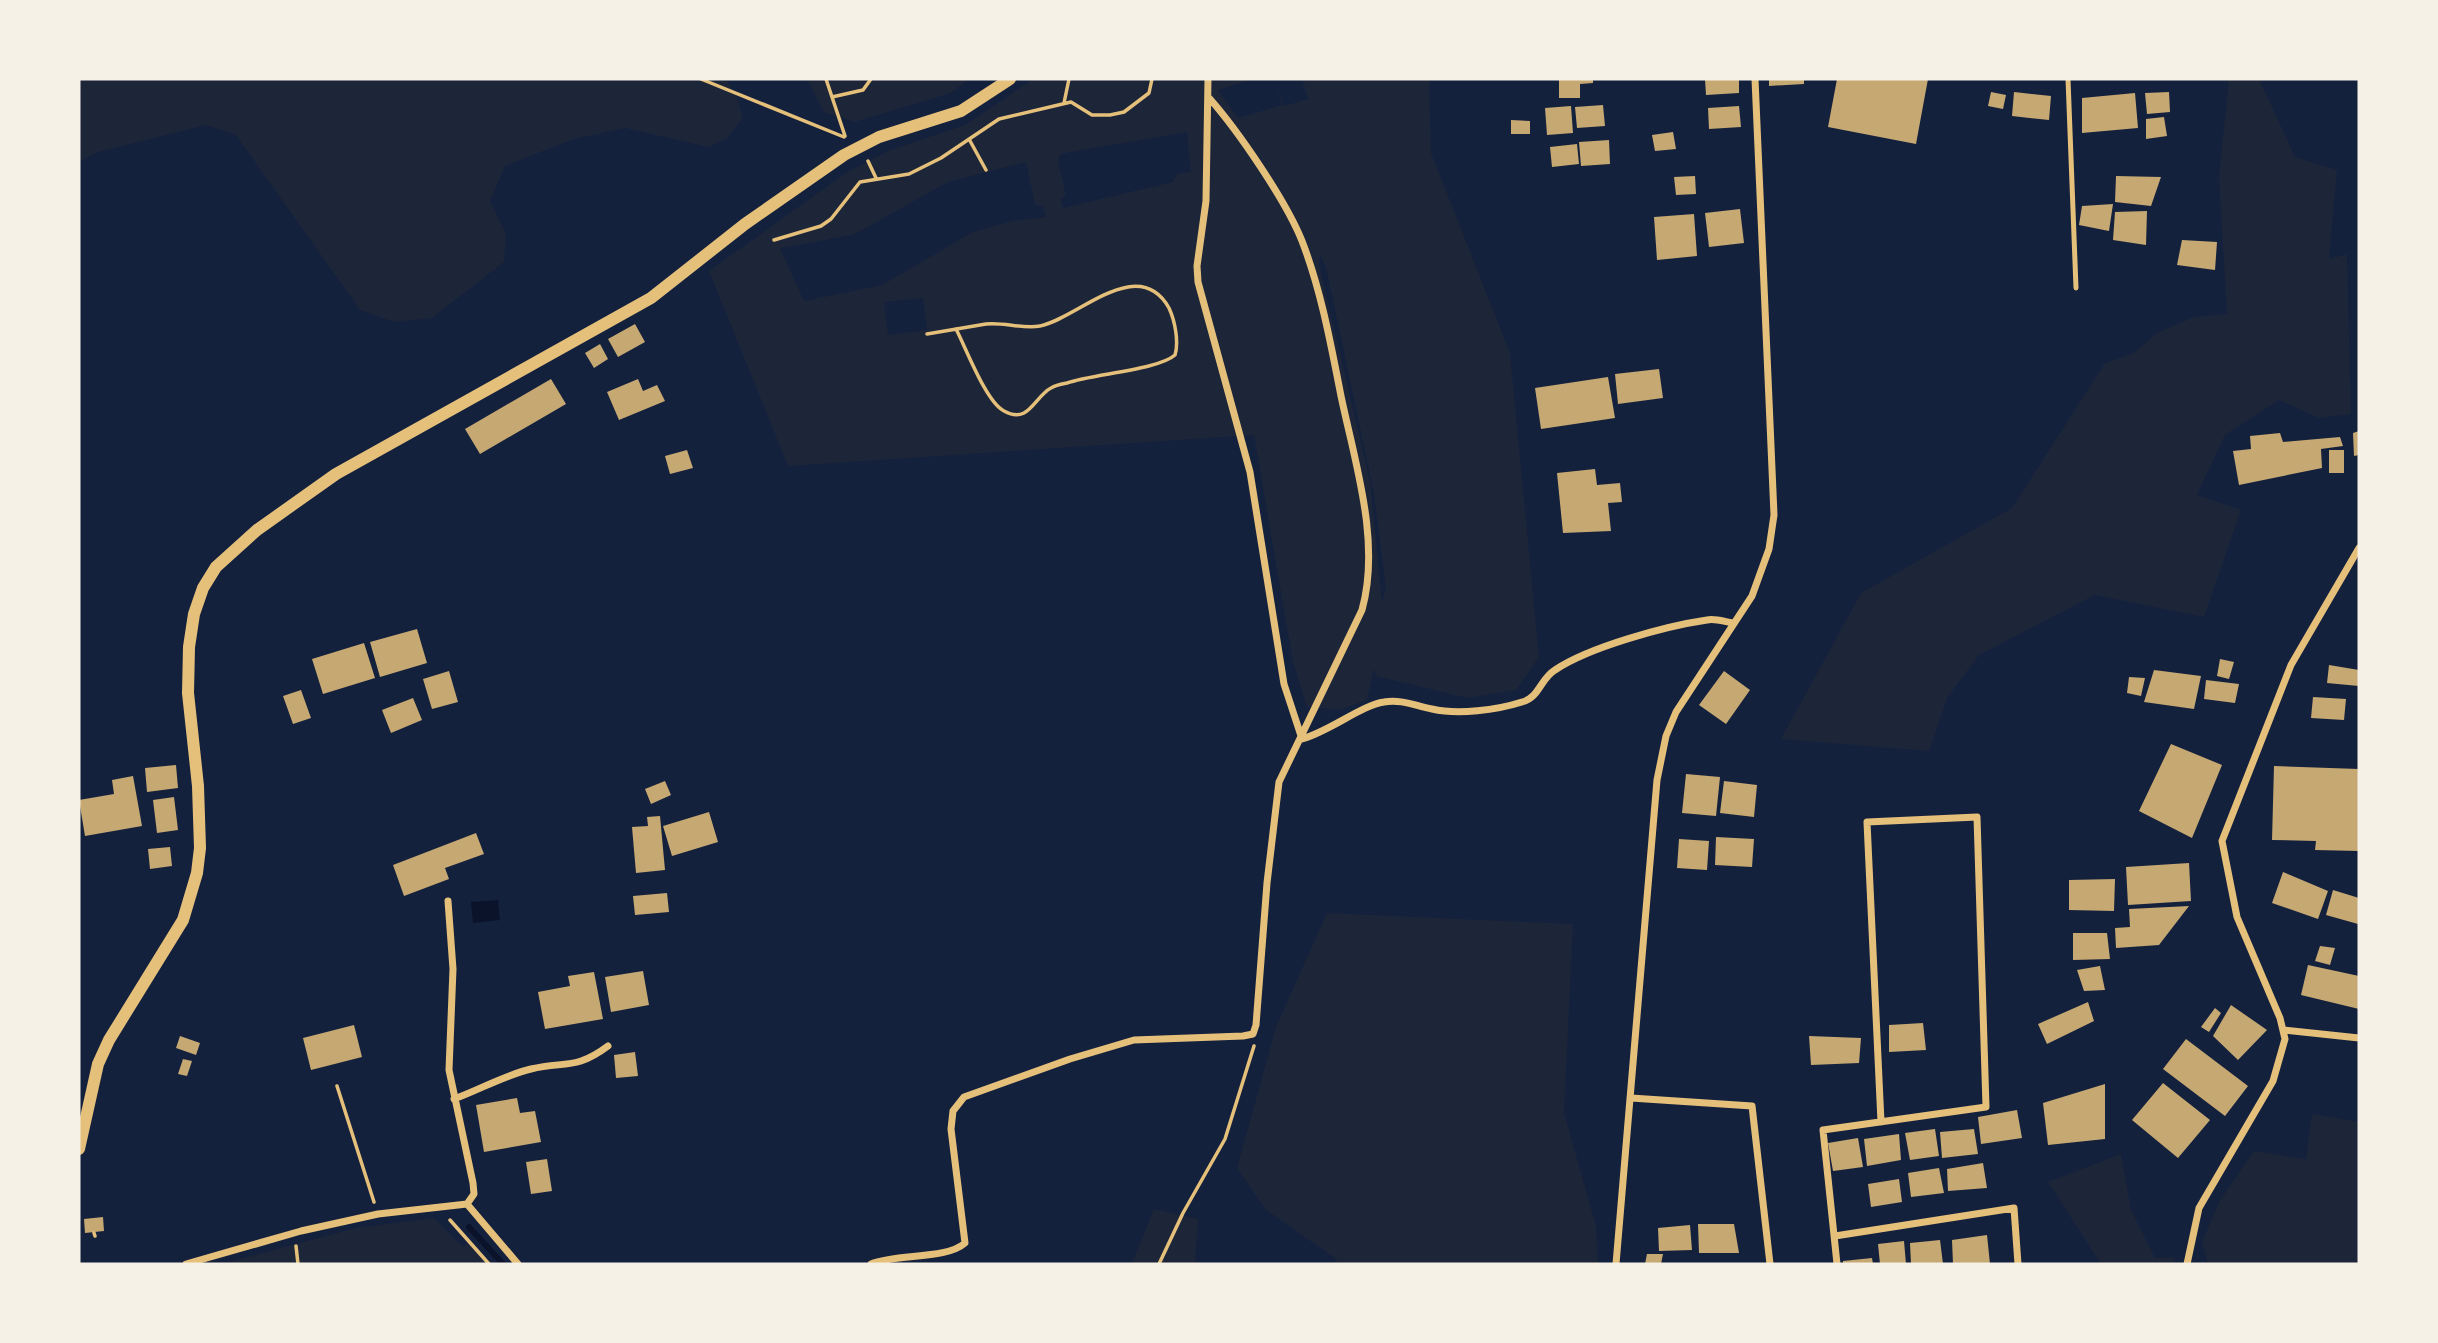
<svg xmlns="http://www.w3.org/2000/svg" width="2438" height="1343" font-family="'Asap Condensed',sans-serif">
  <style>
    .green { fill: #1d2539; fill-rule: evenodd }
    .water { fill: #0b132b }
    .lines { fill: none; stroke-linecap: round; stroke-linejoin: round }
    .stream { stroke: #0b132b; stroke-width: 6 }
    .building { fill: #c6a872 }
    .path { stroke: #e5c07b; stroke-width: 3.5 }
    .service { stroke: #e5c07b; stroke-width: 5 }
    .minor { stroke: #e5c07b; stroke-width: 7 }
    .tertiary { stroke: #e5c07b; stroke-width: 12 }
  </style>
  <rect width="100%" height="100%" fill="#14213d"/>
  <path class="green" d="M79,79H726L736,95L743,118L727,138L709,147L625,128L574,139L505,166L490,201L506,234L504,262L432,318L394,322L360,310L236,135L206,125L98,152L79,162Z
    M807,79H969L951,93L855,122L824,112Z
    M1033,79H1254L1218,90L1238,118L1282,105L1274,79L1284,106L1308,99L1302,79H1429L1431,153L1510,353L1539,657L1516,690L1468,698L1376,676L1374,669L1367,700L1339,710L1307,707L1293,662L1254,435L788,466L709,271L846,173L888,151L965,125ZM1187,132L1191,172L1177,174L1173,182L1063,208L1061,199L1066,196L1058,161L1060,154ZM1026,162L1035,205L1043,206L1046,217L1012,221L973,232L882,285L804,301L780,248L853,235L948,182ZM1320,255L1326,267L1374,494L1386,588L1382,602L1370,481L1319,265ZM923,298L927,330L888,335L884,302Z
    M2229,79H2259L2295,157L2337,170L2329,259L2347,254L2351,414L2319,418L2279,400L2225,435L2197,495L2241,510L2204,617L2095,595L1979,655L1947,698L1929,751L1781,739L1861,593L2012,508L2105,363L2134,353L2157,333L2194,317L2227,314L2219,176Z
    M1327,913L1573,924L1564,1113L1596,1226L1598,1264H1337L1336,1259L1265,1209L1237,1168L1276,1027Z
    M2312,1114L2359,1122V1264H2208L2202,1242L2219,1202L2254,1151L2306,1159Z
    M2121,1154L2131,1210L2155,1258L2174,1257L2175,1264H2101L2048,1182Z
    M1154,1209L1198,1219L1195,1264H1132Z
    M434,1218L462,1246L470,1244L487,1264H221L356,1228Z"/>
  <path class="water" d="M498,900L500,920L473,923L471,902Z"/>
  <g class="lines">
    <path class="stream" d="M469,1227L503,1264"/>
  </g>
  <path class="building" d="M1559,79H1593V83L1580,84V98H1559Z
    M1705,79H1739V93L1706,95Z
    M1769,79H1804V84L1769,86Z
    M1837,79H1928L1916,144L1828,127Z
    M1991,92L2006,95L2003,109L1988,106Z
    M2014,92L2051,96L2049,120L2012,116Z
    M2169,92L2170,112L2147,114L2145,93Z
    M2135,93L2138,128L2082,133V98Z
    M1603,105L1605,126L1577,128L1575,107Z
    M1571,106L1573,133L1547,135L1545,108Z
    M1739,106L1741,127L1709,129L1708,108Z
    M2164,117L2167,136L2146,139V119Z
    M1511,120L1530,121V134H1511Z
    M1673,132L1676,149L1655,151L1652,135Z
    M1609,140L1610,164L1581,166L1579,142Z
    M1577,144L1579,164L1552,167L1550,147Z
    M1695,176L1696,194L1676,195L1674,177Z
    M2116,176L2161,177L2151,206L2115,202Z
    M2113,204L2109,231L2079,225L2082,206Z
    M1740,209L1744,243L1709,247L1705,213Z
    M2147,211L2146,245L2113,240L2115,212Z
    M1694,214L1697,256L1657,260L1654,217Z
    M2182,240L2217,242L2215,270L2177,265Z
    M635,324L645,342L618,357L608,339Z
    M600,344L608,359L594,368L585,353Z
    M1659,369L1663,398L1618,404L1615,374Z
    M1608,377L1615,418L1541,429L1535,388Z
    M551,379L566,404L480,454L465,429Z
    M638,379L643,391L657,385L665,401L619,420L607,392Z
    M2359,431V455L2354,456L2353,433Z
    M2280,433L2283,442L2340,437L2343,446L2321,449L2322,468L2239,485L2233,451L2251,449L2250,436Z
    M687,450L693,468L670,474L665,456Z
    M2329,450H2344V473H2329Z
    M1595,469L1597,485L1620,483L1622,502L1608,503L1611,531L1563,533L1557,473Z
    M417,629L427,663L380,677L370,642Z
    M364,643L375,678L323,694L312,659Z
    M2220,659L2234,662L2229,679L2217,676Z
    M2329,665L2359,670V686L2327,683Z
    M2154,670L2201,676L2194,709L2144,702Z
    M449,671L458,702L432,709L423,679Z
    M1724,671L1750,690L1726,724L1699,705Z
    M2129,677L2145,678L2141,696L2127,693Z
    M2206,680L2239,684L2235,703L2204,699Z
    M301,690L311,718L293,724L283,696Z
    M2313,697L2346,699L2344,720L2311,718Z
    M413,698L422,720L391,733L382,710Z
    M2171,744L2222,765L2192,838L2139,811Z
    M176,765L178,788L147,792L145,768Z
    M2274,766L2359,769V851L2315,850L2316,841L2272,840Z
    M1686,774L1720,777L1716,816L1682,813Z
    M133,776L142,826L85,836L79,800L114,794L112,780Z
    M665,781L671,795L651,804L645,789Z
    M1724,781L1757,785L1754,817L1720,813Z
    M174,797L178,830L157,833L153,800Z
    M709,812L718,842L672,856L663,826Z
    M660,816L665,870L636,873L632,827L648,826L647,817Z
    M476,833L484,854L445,868L449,879L404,896L393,865Z
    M1716,837L1754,839L1752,867L1715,865Z
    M1679,839L1709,841L1707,870L1677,868Z
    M170,847L172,866L150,869L148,849Z
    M2189,863L2191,901L2128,905L2126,867Z
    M2283,872L2328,891L2318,919L2272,903Z
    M2115,879L2114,911L2069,910V880Z
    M2333,890L2359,898L2358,924L2326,915Z
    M667,893L669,912L635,915L633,896Z
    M2189,906L2159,945L2116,948L2115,928L2130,927L2129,909Z
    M2073,933H2107L2110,959L2073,960Z
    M2320,946L2335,948L2330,965L2315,961Z
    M2308,965L2359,976V1009L2301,995Z
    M2100,966L2105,990L2084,991L2077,970Z
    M643,971L649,1005L611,1012L605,977Z
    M594,972L603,1019L545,1029L538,992L570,986L568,976Z
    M2088,1002L2094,1021L2047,1044L2038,1024Z
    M2231,1005L2267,1030L2238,1060L2213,1036Z
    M2215,1008L2221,1013L2209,1032L2201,1027Z
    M1923,1023L1926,1050L1889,1052V1025Z
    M354,1025L362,1057L311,1070L303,1038Z
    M180,1036L200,1043L196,1055L176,1048Z
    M1809,1036L1861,1038L1859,1063L1811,1065Z
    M2186,1039L2248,1086L2225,1116L2163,1069Z
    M635,1052L638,1076L616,1078L614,1055Z
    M183,1059L192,1061L187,1076L178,1074Z
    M2163,1083L2210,1120L2178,1158L2132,1120Z
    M2105,1084V1139L2048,1145L2043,1103Z
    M517,1098L520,1113L535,1111L541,1142L484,1152L476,1105Z
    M2017,1110L2022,1138L1981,1144L1978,1117Z
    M1935,1129L1939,1156L1910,1160L1905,1133Z
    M1974,1129L1978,1154L1942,1158L1940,1132Z
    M1899,1134L1901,1160L1867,1166L1864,1139Z
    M1858,1138L1863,1167L1833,1171L1828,1143Z
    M547,1159L552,1191L531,1194L526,1162Z
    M1983,1163L1987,1188L1948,1191L1947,1169Z
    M1939,1168L1944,1193L1911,1197L1908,1173Z
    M1899,1179L1902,1202L1871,1207L1868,1184Z
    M103,1217L104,1231L85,1233L84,1219Z
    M1698,1224H1734L1739,1253H1699Z
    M1690,1225L1692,1250L1659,1251L1658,1228Z
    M1987,1235L1990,1264H1953L1952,1240Z
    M1940,1240L1943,1264H1911L1910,1243Z
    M1904,1241L1906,1264H1880L1878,1244Z
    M1647,1254H1663L1661,1264H1645Z
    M1872,1258L1873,1264H1843V1261Z"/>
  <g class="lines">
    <path class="path" d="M701,79L844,137
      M826,79L845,136
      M832,97L863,90L871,79
      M1064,103L1069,79
      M969,139L986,170
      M868,161L876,178
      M774,240L821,226L831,219L860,182L909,174L941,158L999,119L1071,102L1092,115H1110L1124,112L1149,93L1152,79
      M927,334L986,324C1004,322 1022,329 1040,326C1077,319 1138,253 1169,308C1175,321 1179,342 1175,355C1158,370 1092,374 1067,383C1062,384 1056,385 1051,388C1034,397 1029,425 1004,411C986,402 966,348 956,329
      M337,1086L374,1202
      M450,1220L489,1264
      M94,1233L95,1236
      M296,1246L298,1264
      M1159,1264L1183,1213L1225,1139L1254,1046"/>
    <path class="service" d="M2068,79L2076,288"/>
    <path class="minor" d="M1208,79L1206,201L1197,266L1198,282L1250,472L1284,684L1302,739
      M1302,739C1330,731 1362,705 1384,702C1402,699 1415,706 1432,709C1458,715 1497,710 1522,702C1540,697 1540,679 1555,670C1589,647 1666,626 1707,620C1715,618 1725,622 1733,623
      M448,901L453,969L449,1070L473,1183L474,1194L467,1204L518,1264
      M2283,1030L2359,1038
      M1631,1098L1752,1106L1770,1264
      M454,1099C479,1090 505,1075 531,1069C565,1061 576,1070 608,1046
      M1835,1236L2014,1208L2018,1264
      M186,1264L301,1231L378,1214L467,1204
      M871,1264C897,1253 946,1260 965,1243L951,1129L953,1111L964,1097L1070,1059L1134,1040L1243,1036L1253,1034L1256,1025L1267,883L1279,782L1362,610C1381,542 1355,463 1341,396C1331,345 1321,290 1302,241C1286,201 1239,132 1210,99
      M1616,1264L1657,780L1666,736L1676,712L1752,596L1769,549L1774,515L1755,79
      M1837,1264L1823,1130L1986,1107L1977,817L1867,822L1881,1122
      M2187,1264L2199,1208L2273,1081L2285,1039L2280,1018L2237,917L2222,841L2291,665L2359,548"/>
    <path class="tertiary" d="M79,1149L98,1064L109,1040L183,920L197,873L200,848L198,786L188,693L189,647L194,614L203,588L216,567L257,530L336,474L651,298L745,224L844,155L879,137L961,111L1010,79"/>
  </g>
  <rect width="2438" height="1343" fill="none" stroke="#f6f1e7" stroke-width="161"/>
</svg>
